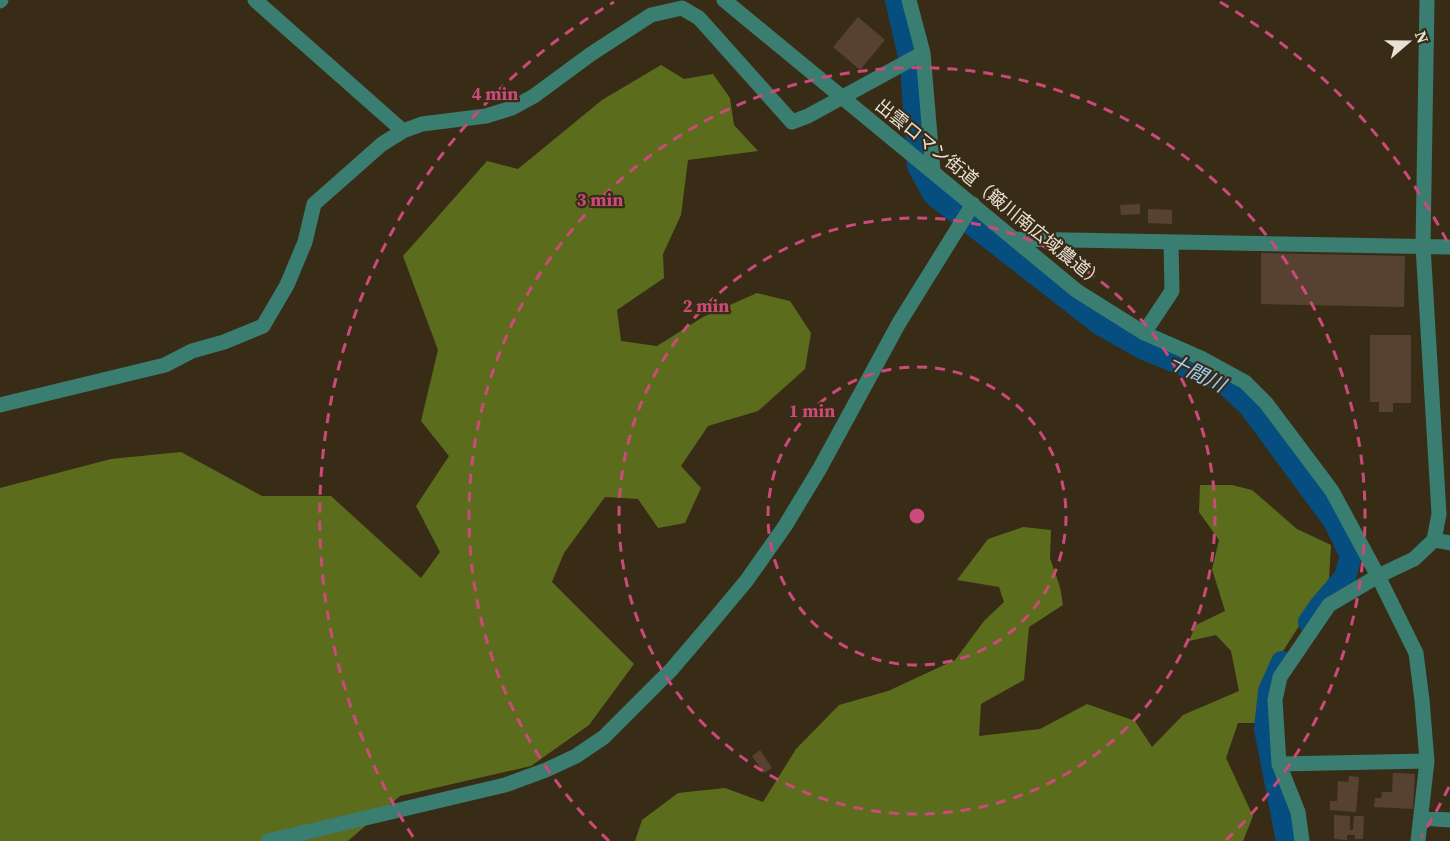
<svg xmlns="http://www.w3.org/2000/svg" width="1450" height="841" font-family="'Source Serif 4','Noto Sans JP',serif">
  <style>
    .forest { fill: #5c6c1d }
    .lines { fill: none; stroke-linecap: round; stroke-linejoin: round }
    .river { stroke: #054e7f; stroke-width: 22 }
    .building { fill: #574232 }
    .minor { stroke: #397e70; stroke-width: 15 }
    .ring { fill: none; stroke: #cc4a79; stroke-width: 3; stroke-dasharray: 10 8 }
    .labels { text-anchor: middle; dominant-baseline: central; stroke-width: 4.5; stroke-linejoin: round; paint-order: stroke }
    .street-label { font-size: 18px; fill: #e9e1d4; stroke: #392c17 }
    .water-label { font-size: 20px; font-style: italic; fill: #9dcefa; stroke: #392c17 }
    .centre { fill: #cc4a79; stroke: #392c17; stroke-width: 3 }
    .ring-label { font-size: 18px; text-anchor: middle; font-weight: bold; fill: #cc4a79; stroke: #392c17; stroke-width: 4.5; stroke-linejoin: round; paint-order: stroke }
  </style>
  <rect width="100%" height="100%" fill="#392c17"/>
  <path class="forest" d="M661,65L684,79L713,74L730,98L734,125L758,151L688,160L681,215L663,254L664,278L617,310L621,341L657,346L703,317L757,293L790,301L811,333L805,369L758,411L708,426L681,466L701,488L685,523L658,528L638,499L605,497L564,553L552,582L634,664L589,725L531,766L400,796L348,841H0V488L111,459L181,452L262,496H331L421,578L440,552L416,506L449,456L421,421L438,350L403,256L487,161L518,169L602,100Z
    M1200,485H1232L1252,490L1297,529L1331,545L1329,579L1269,673L1259,723H1238L1226,758L1253,816L1243,841H635L642,820L678,793L725,788L763,802L796,749L839,705L888,691L955,660L984,621L1004,602L999,587L957,580L988,539L1023,527L1051,530L1050,558L1060,587L1063,605L1029,627L1024,680L981,704L979,736L1040,729L1087,704L1135,721L1152,747L1183,715L1239,691L1231,651L1216,635L1189,641L1196,625L1225,611L1212,569L1219,540L1199,512Z"/>
  <g class="lines">
    <path class="river" d="M896,0L911,65L918,166L934,195L1101,325L1142,348L1222,381L1249,406L1334,521L1351,556L1345,577L1320,606L1309,622
      M1282,662L1269,691L1265,729L1287,841"/>
  </g>
  <path class="building" d="M858,17L885,40L860,70L833,47Z
    M1140,204V214L1121,215L1120,205Z
    M1148,209L1172,210V224L1148,223Z
    M1261,253L1405,256L1404,307L1261,304Z
    M1370,335H1411V403H1393V412H1379V402H1370Z
    M760,750L772,768L764,773L752,756Z
    M1393,773L1415,774L1413,809L1374,807L1375,798H1381L1382,792H1392Z
    M1349,776L1359,777L1356,812L1330,810V801H1337L1338,781L1348,782Z
    M1334,815L1350,816V830H1353L1354,816H1364L1363,839H1355V835H1347V840L1334,839Z"/>
  <g class="lines">
    <path class="minor" d="M255,0L403,131
      M724,0L1077,291L1144,333L1201,358L1245,382L1266,403L1332,491L1378,576L1416,653L1422,700L1427,761L1418,841
      M909,0L923,53L933,171
      M0,1L1,0
      M1014,239L1450,247
      M1144,333L1172,291L1171,242
      M0,405L165,365L192,351L224,342L263,326L287,285L305,242L314,204L382,144L403,131L422,124L486,116L512,108L534,96L591,54L651,15L682,8L699,18L792,122L808,116L923,53
      M1434,540L1450,543
      M1279,764L1427,761
      M1421,818L1450,820
      M268,841L505,785L546,770L576,756L604,737L671,670L712,622L747,580L785,526L820,468L899,323L973,204
      M1302,841L1298,812L1279,764L1275,700L1280,677L1329,605L1378,576L1414,559L1434,540L1439,514L1423,246L1427,0"/>
  </g>
  <g class="ring">
    <circle cx="917" cy="516" r="149"/>
    <circle cx="917" cy="516" r="298"/>
    <path d="M609 841A448 448 0 1 1 1225 841"/>
    <path d="M1449 787A597 597 0 0 1 1421 837M413 837A597 597 0 0 1 614 2M1220 2A597 597 0 0 1 1449 245"/>
  </g>
  <g class="labels">
    <g class="street-label">
      <text transform="translate(990 193) rotate(39)">出雲ロマン街道（簸川南広域農道）</text>
    </g>
    <g class="water-label">
      <text transform="translate(1197 373) rotate(26)">十間川</text>
    </g>
  </g>
  <circle cx="917" cy="516" r="9" class="centre"/>
  <g class="ring-label">
    <text x="495" y="100">4 min</text>
    <text x="600" y="206">3 min</text>
    <text x="706" y="312">2 min</text>
    <text x="812" y="417">1 min</text>
  </g>
  <g transform="translate(1408 42) rotate(70)" stroke="#392c17" stroke-width="4.5" paint-order="stroke">
  <path d="M0-4.5L10 22L0 15L-10 22Z" fill="#e9e1d4"/>
  <text y="-9" font-size="16" font-weight="bold" text-anchor="middle" fill="#e9e1d4">N</text>
  </g>
</svg>
